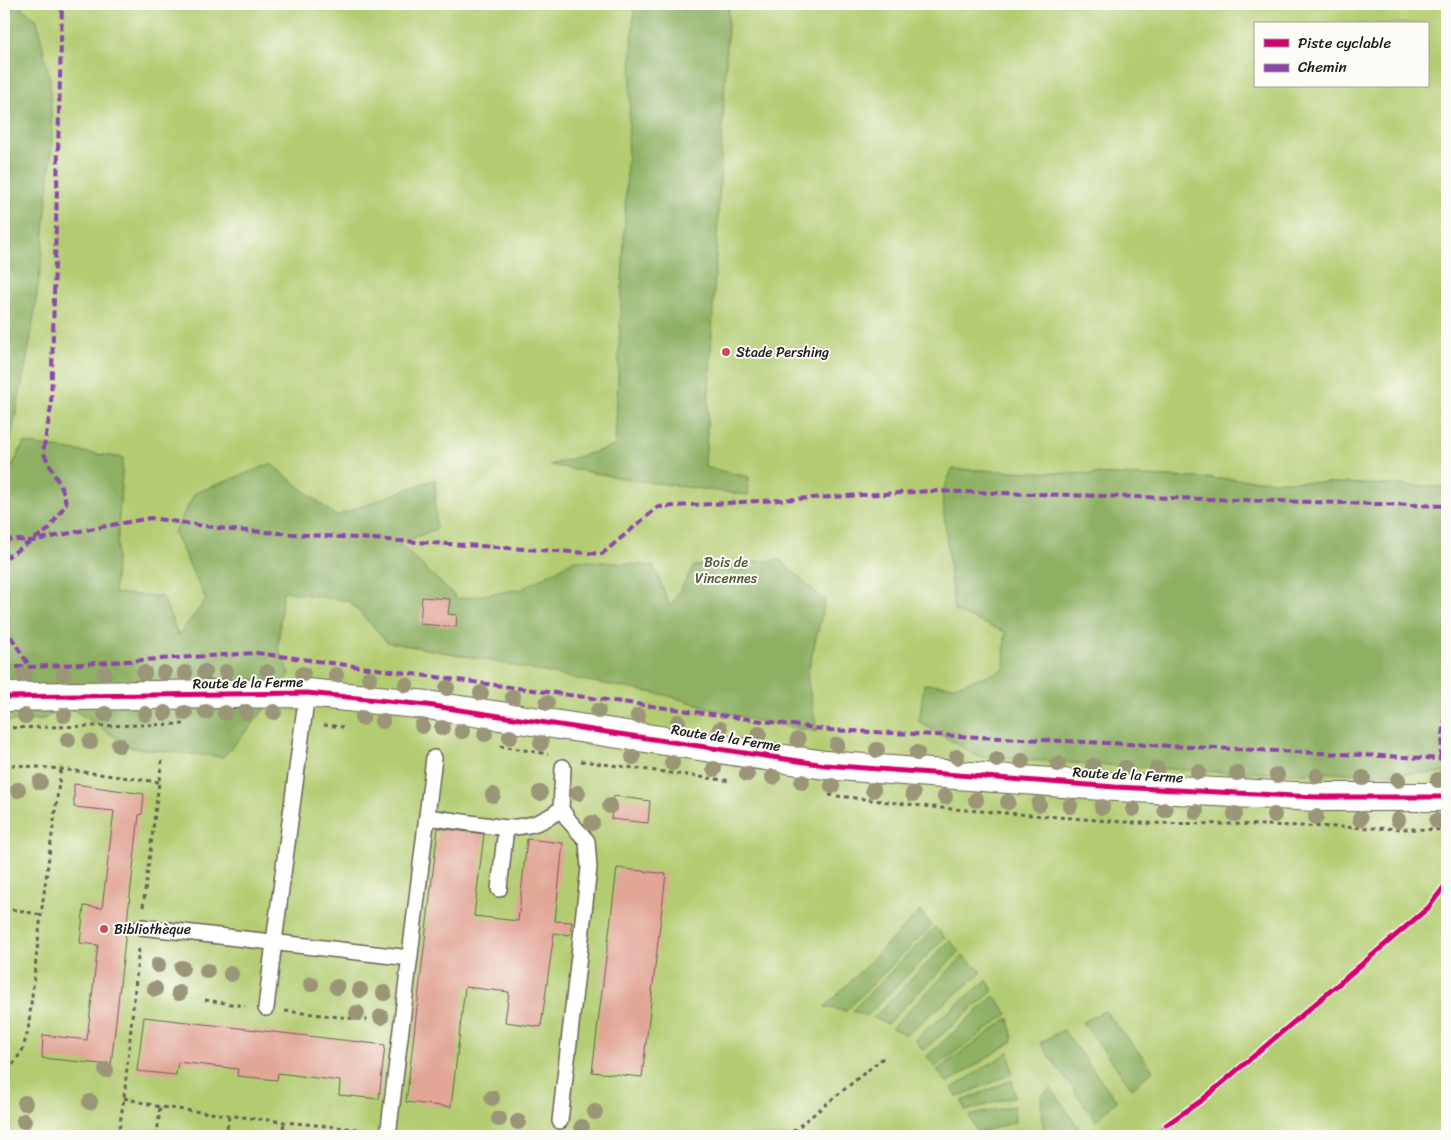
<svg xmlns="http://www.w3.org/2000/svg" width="1451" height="1140" font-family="Sriracha,sans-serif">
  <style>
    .green { fill: #b3cc72; stroke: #687447; fill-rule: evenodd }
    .forest { fill: #8eb064; stroke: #556640 }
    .building { fill: #e1a696 }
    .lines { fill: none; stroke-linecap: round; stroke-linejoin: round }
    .service-casing { stroke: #686056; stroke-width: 18 }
    .minor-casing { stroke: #686056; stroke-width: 30 }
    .path { stroke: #686056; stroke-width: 3; stroke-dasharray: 4 4; stroke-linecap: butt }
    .service { stroke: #fff; stroke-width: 15 }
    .minor { stroke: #fff; stroke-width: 28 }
    .quiet { stroke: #8e44ad; stroke-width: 4; stroke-dasharray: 8 4; stroke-linecap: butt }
    .cycleway-casing { stroke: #fdfcf7; stroke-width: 8 }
    .cycleway { stroke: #d6006c; stroke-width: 5 }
    .tree { fill: #9a9677 }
    .poi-dot { fill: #d1495b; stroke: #fdfcf7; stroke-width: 2 }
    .labels { text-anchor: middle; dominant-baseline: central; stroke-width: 4; stroke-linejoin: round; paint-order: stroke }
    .poi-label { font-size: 14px; fill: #1c1c1c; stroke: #fdfcf7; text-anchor: start }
    .park-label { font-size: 14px; fill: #515a3a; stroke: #fdfcf7 }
    .street-label { font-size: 14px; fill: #1c1c1c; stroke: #fdfcf7 }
  </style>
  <rect width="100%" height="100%" fill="#fdfcf7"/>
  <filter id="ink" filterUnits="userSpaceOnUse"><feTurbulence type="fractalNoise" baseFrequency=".02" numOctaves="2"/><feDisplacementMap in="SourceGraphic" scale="10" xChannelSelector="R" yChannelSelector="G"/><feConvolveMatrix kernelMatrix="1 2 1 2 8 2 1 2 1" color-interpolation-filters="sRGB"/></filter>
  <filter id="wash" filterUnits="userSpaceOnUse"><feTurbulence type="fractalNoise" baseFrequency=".0096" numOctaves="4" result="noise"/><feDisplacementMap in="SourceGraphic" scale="20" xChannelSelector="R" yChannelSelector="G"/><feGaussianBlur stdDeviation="1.12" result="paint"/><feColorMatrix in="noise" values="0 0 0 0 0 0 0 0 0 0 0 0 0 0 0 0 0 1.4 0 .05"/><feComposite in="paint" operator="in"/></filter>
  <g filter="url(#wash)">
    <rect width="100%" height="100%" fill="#f4dfc2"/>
    <path class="green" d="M4,4H1447V1136H4ZM1255,24H1427V86H1255Z"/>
    <path class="forest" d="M17,4L37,20L50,80L52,146L41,265L30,343L11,438L4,454V9Z
      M634,4H729L705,467L749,477L748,495L633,480L550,465L615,446Z
      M24,443L123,458L114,593L163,597L178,635L206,600L174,532L195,493L271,464L336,516L435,479L436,529L399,544L458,599L522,589L575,560L654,566L670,607L694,566L780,560L825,601L807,676L817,732L749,719L665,695L582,680L476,658L387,642L349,601L283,591L278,648L290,674L252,725L223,757L132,748L68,706L41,720L4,722V482Z
      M952,469L1447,487V773H1231L979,757L919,722L924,684L955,686L1004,670L1005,632L954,611L942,493Z
      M920,911L932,925L846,1011L825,1007Z
      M935,927L945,937L867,1016L852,1011Z
      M950,940L959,952L887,1024L873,1018Z
      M963,956L982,972L906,1035L892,1028Z
      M987,980L993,991L923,1050L915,1039Z
      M994,996L1008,1014L935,1067L927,1056Z
      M1105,1011L1153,1070L1132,1088L1082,1022Z
      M1009,1018L1013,1041L948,1083L937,1070Z
      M1063,1030L1117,1101L1096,1121L1040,1043Z
      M1009,1052L1012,1074L957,1097L952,1088Z
      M1012,1080L1015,1096L966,1111L962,1101Z
      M1051,1088L1080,1130L1072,1136H1044L1041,1096Z
      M1014,1106L1015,1122L977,1133L969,1116Z"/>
    <g id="blocks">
      <path class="building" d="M422,597L450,599L448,614L457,615L456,627L420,624Z
        M74,784L144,794L142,814L139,815L111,1065L42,1058L43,1035L87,1040L98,945L80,943L84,906L102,908L114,811L74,807Z
        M614,796L650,801L648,823L611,819Z
        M438,828L484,834L474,916L518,921L527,839L563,843L555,921L572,922L570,935L554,933L541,1027L505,1022L509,992L465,987L451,1107L406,1102Z
        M617,868L666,874L642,1077L592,1072Z
        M144,1017L385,1045L379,1099L339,1095L340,1081L278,1073L277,1080L237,1076L238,1069L178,1062L176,1075L137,1071Z"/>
    </g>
  </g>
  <g filter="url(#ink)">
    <use href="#blocks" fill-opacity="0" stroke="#686056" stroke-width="1"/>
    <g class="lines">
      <g class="service-casing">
        <path id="service" d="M427,817L506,828
          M499,889L506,828C530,826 541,824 561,809
          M141,927L410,958
          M266,1008L274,942L307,693
          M560,1121L589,868L587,841L570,822L561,809L563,767
          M388,1136L434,758"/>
      </g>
      <g class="minor-casing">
        <path id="minor" d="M4,697L307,693L427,705L825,765L1115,787L1316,797H1447"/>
      </g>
      <path class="path" d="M324,725L343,727
        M4,728L188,724
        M500,746L548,754
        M581,761L731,781
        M4,766L14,765L61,769L159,782
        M829,795L940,808L1136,823L1228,824L1447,830
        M143,907L162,759
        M4,910H18L41,915
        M205,1000L245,1006
        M285,1011L367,1020
        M4,1078L22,1051L28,1031L41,915L61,769
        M124,1098L160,1107L284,1122L368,1130
        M118,1136L124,1098L139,948
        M157,1136L160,1107
        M226,1136L229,1116
        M282,1136L284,1122
        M348,1136L349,1129
        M787,1136L883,1058"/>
      <use href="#service" class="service"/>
      <use href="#minor" class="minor"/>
      <path class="quiet" d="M4,539L32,541L90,529L150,518L233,530L602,554L658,507L932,491L1447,506
        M4,559L48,530L66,504L64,493L43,452L51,407L62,4
        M4,626L30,667
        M4,667H30L257,653L830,730L1447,759
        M1440,759L1447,704
        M1153,1136L1168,1123"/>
      <g class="cycleway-casing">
        <path id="cycleway" d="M4,697L307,693L427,705L825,765L1115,787L1316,797H1447
          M1166,1125L1202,1100L1428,908L1447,883"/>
      </g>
      <use href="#cycleway" class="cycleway"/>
    </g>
    <g class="tree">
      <circle cx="205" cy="672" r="8"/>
      <circle cx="226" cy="672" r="8"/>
      <circle cx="267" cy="672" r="8"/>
      <circle cx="144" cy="673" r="8"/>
      <circle cx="164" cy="673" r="8"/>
      <circle cx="185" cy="673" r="8"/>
      <circle cx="104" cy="674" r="8"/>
      <circle cx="303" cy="674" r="8"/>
      <circle cx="24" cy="675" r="8"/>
      <circle cx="64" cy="675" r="8"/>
      <circle cx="336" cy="675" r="8"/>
      <circle cx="369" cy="678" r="8"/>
      <circle cx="406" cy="685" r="8"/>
      <circle cx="447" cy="688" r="8"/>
      <circle cx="481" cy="693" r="8"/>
      <circle cx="513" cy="697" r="8"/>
      <circle cx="547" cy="703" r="8"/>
      <circle cx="598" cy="711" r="8"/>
      <circle cx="206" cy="712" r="8"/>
      <circle cx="246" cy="712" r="8"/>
      <circle cx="274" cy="712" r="8"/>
      <circle cx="165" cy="713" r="8"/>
      <circle cx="185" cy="713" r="8"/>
      <circle cx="225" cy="713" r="8"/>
      <circle cx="105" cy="714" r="8"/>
      <circle cx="145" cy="714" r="8"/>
      <circle cx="64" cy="715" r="8"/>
      <circle cx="25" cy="716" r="8"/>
      <circle cx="638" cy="716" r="8"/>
      <circle cx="362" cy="718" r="8"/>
      <circle cx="382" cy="721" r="8"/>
      <circle cx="678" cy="722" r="8"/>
      <circle cx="422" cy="726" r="8"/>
      <circle cx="442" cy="728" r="8"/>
      <circle cx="720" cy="729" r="8"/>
      <circle cx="462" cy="731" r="8"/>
      <circle cx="485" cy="734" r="8"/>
      <circle cx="759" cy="734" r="8"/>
      <circle cx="510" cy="737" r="8"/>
      <circle cx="68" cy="740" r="8"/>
      <circle cx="798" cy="740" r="8"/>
      <circle cx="90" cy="742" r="8"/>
      <circle cx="541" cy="743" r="8"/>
      <circle cx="119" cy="745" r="8"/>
      <circle cx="837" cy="745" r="8"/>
      <circle cx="877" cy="750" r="8"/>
      <circle cx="917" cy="753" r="8"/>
      <circle cx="633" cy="757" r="8"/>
      <circle cx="957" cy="757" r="8"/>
      <circle cx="997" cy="760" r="8"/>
      <circle cx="1022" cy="761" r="8"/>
      <circle cx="672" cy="763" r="8"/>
      <circle cx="1058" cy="764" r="8"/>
      <circle cx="1093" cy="766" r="8"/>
      <circle cx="1125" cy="768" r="8"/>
      <circle cx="714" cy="769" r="8"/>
      <circle cx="1157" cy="769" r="8"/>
      <circle cx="1198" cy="772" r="8"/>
      <circle cx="1237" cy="773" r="8"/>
      <circle cx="747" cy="774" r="8"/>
      <circle cx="1277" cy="775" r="8"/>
      <circle cx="1317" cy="776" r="8"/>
      <circle cx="773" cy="777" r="8"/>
      <circle cx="1363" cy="778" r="8"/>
      <circle cx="1398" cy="780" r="8"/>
      <circle cx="1438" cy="780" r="8"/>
      <circle cx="40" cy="782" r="8"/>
      <circle cx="802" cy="782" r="8"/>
      <circle cx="832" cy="786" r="8"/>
      <circle cx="18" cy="790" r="8"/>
      <circle cx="873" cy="790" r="8"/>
      <circle cx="540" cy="793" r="8"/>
      <circle cx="578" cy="793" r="8"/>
      <circle cx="913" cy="794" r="8"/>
      <circle cx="493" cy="795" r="8"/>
      <circle cx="945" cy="797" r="8"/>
      <circle cx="976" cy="800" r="8"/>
      <circle cx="1008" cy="802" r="8"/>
      <circle cx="1039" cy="804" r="8"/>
      <circle cx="610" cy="806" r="8"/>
      <circle cx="1070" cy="806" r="8"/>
      <circle cx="1102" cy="807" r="8"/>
      <circle cx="1133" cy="809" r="8"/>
      <circle cx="1165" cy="810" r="8"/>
      <circle cx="1196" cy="812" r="8"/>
      <circle cx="1235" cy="814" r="8"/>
      <circle cx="1274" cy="815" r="8"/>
      <circle cx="1316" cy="817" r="8"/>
      <circle cx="1360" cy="819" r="8"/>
      <circle cx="1398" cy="820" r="8"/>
      <circle cx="1437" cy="821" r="8"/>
      <circle cx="592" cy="823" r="8"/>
      <circle cx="158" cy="965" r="8"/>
      <circle cx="182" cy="968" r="8"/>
      <circle cx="207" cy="971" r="8"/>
      <circle cx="231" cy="974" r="8"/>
      <circle cx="311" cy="984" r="8"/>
      <circle cx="337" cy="987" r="8"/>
      <circle cx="155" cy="989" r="8"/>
      <circle cx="360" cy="990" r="8"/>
      <circle cx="179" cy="993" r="8"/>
      <circle cx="384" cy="993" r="8"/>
      <circle cx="357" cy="1013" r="8"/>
      <circle cx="381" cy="1017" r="8"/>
      <circle cx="106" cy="1070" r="8"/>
      <circle cx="492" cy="1098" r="8"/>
      <circle cx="90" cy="1102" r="8"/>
      <circle cx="25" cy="1103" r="8"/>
      <circle cx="595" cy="1112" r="8"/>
      <circle cx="499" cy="1119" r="8"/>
      <circle cx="24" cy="1121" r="8"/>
      <circle cx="518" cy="1122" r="8"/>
      <circle cx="582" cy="1127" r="8"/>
    </g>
  </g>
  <g class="poi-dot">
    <circle cx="726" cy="352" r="5"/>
    <circle cx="104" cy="929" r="5"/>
  </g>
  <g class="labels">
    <g class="poi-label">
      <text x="736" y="352">Stade Pershing</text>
      <text x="114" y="929">Bibliothèque</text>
    </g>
    <g class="park-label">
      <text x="726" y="562">Bois de<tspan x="726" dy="16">Vincennes</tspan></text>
    </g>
    <g class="street-label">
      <text transform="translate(248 683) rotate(-1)">Route de la Ferme</text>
      <text transform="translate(726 738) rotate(9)">Route de la Ferme</text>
      <text transform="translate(1128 775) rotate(3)">Route de la Ferme</text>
    </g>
  </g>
  <rect width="1451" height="1140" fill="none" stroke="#fdfcf7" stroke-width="20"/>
  <rect x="1254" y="22" width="175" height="65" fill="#fdfcf7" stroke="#a3a29f"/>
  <rect x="1264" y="39" width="25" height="8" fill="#d6006c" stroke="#a3a29f"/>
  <text x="1298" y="48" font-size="15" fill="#1c1c1c">Piste cyclable</text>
  <rect x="1264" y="64" width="25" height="8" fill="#8e44ad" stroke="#a3a29f"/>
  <text x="1298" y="72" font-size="15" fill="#1c1c1c">Chemin</text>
</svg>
